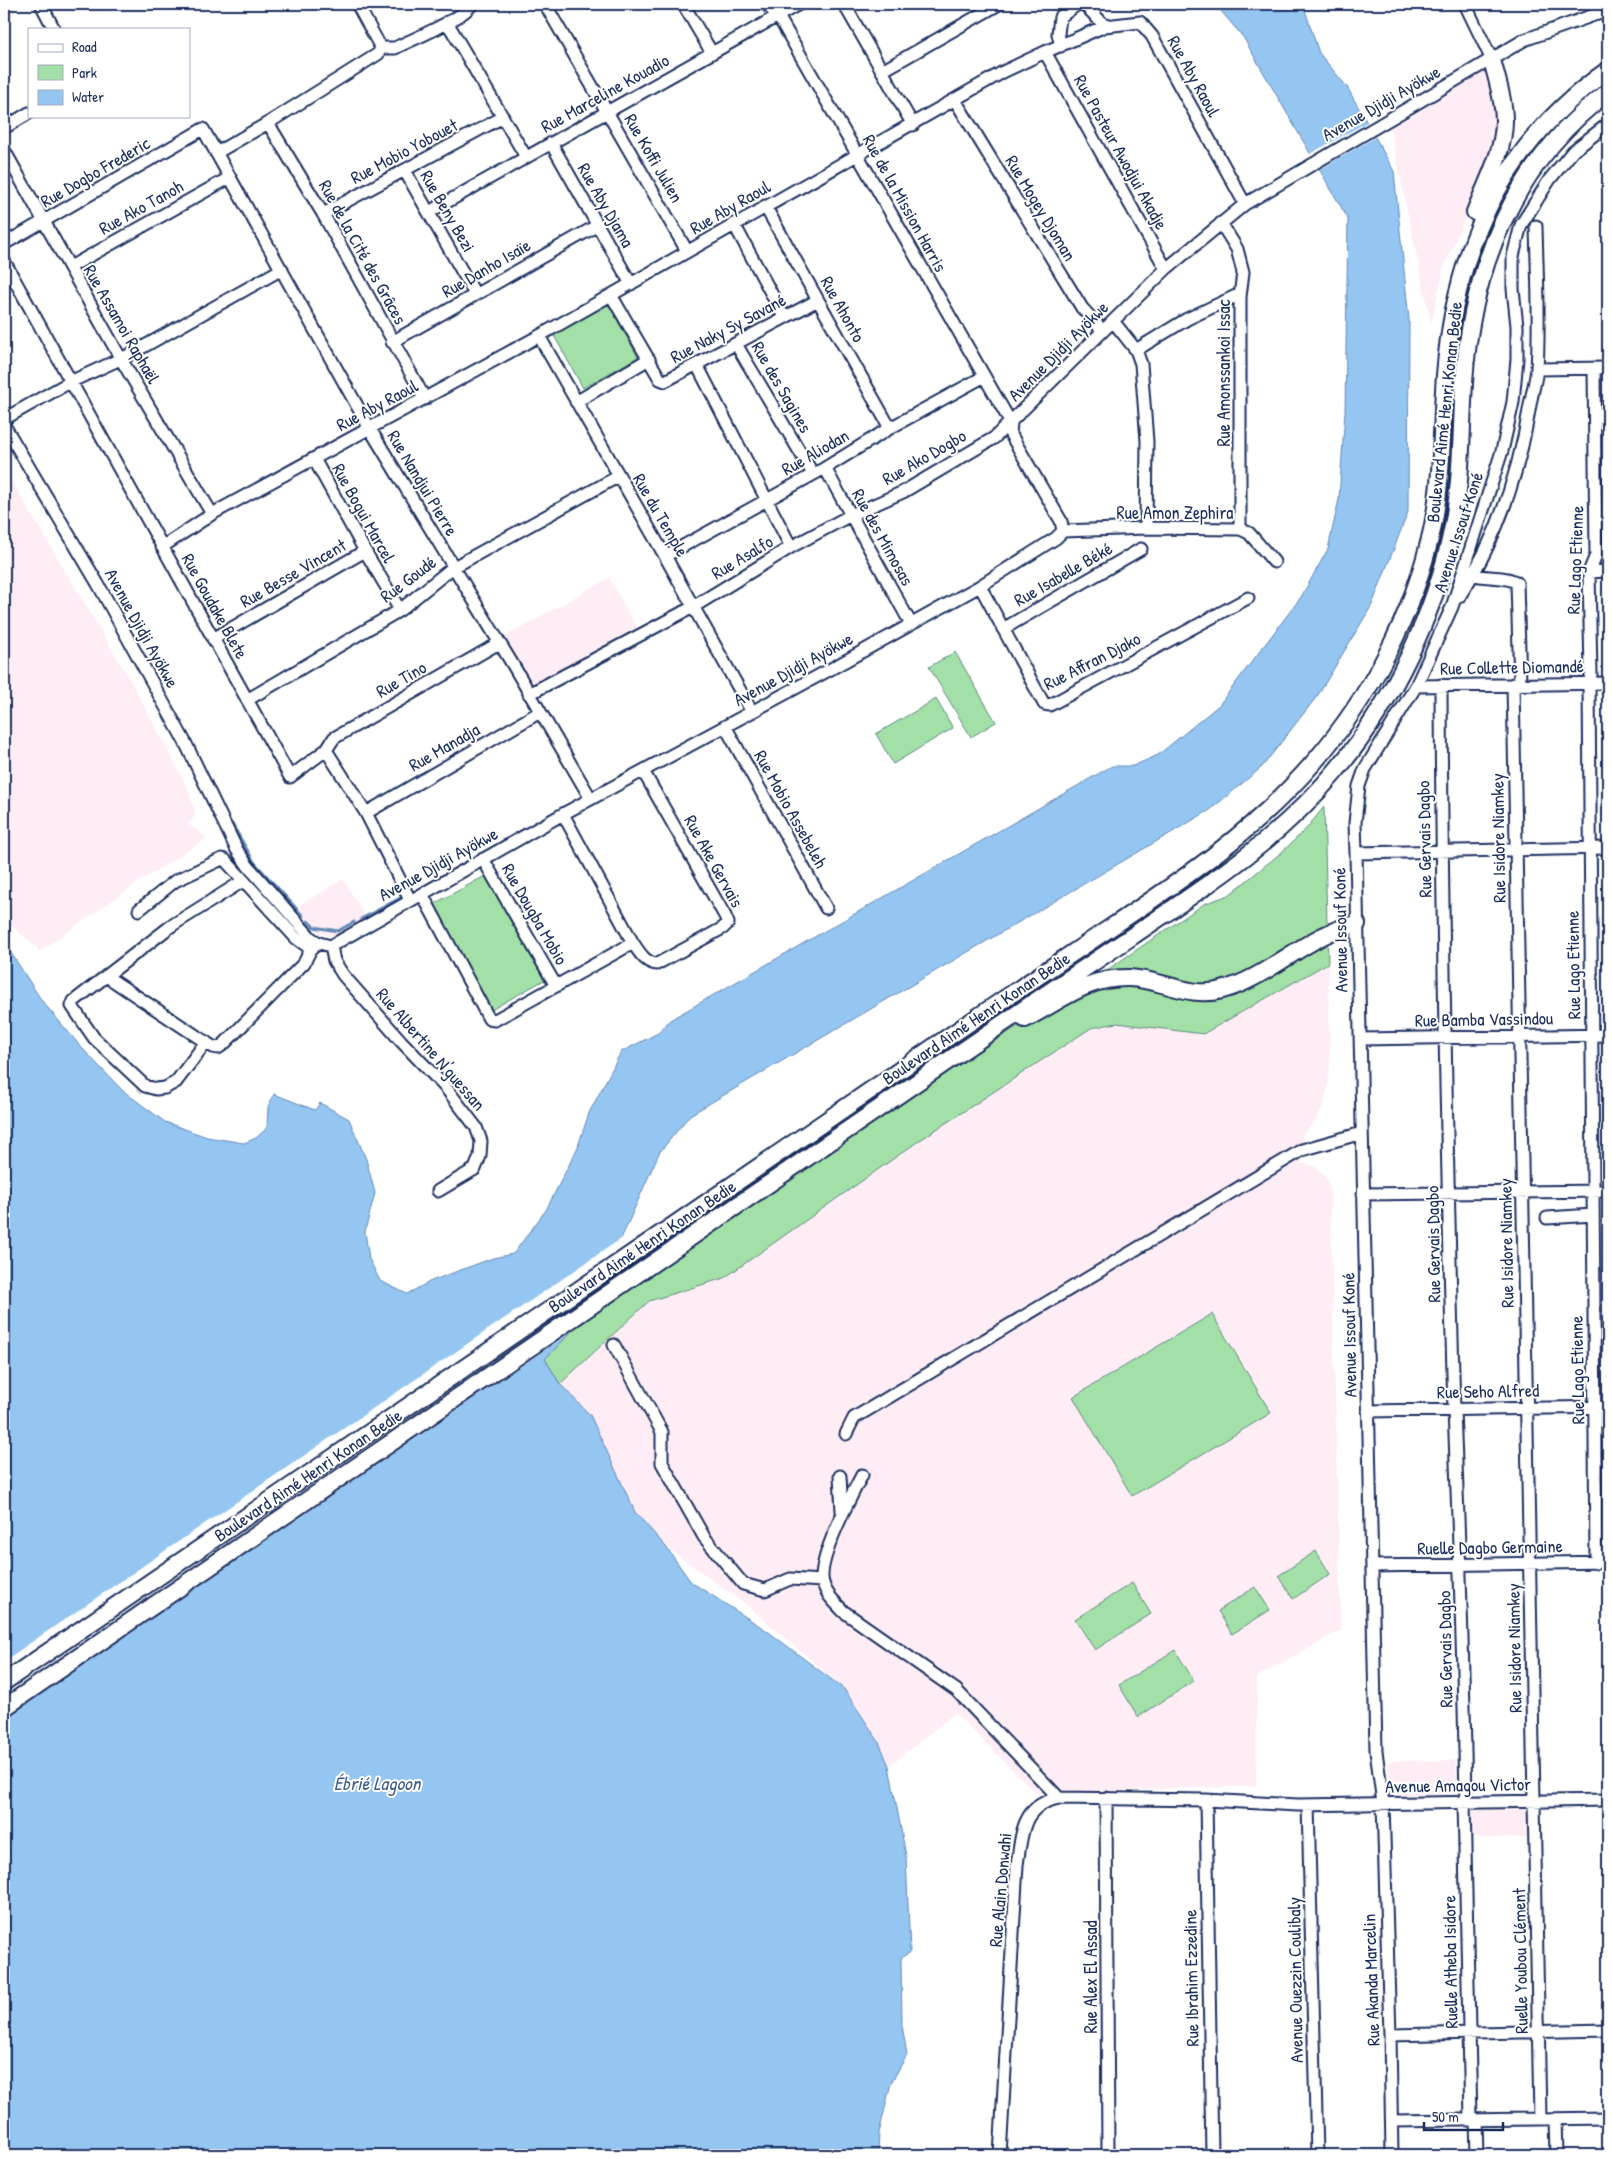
<svg xmlns="http://www.w3.org/2000/svg" width="1612" height="2159" font-family="'Patrick Hand',sans-serif">
  <style>
    .built { fill: #feedf5 }
    .green { fill: #a3e0a7; stroke: #5f8882 }
    .water { fill: #95c5f1; stroke: #6489b6 }
    .pier { fill: #fff }
    .lines { fill: none; stroke-linecap: round; stroke-linejoin: round }
    .stream { stroke: #6489b6; stroke-width: 3 }
    .minor-casing { stroke: #1b2f5e; stroke-width: 15 }
    .highway-casing { stroke: #1b2f5e; stroke-width: 20 }
    .minor { stroke: #fff; stroke-width: 11 }
    .highway { stroke: #fff; stroke-width: 16 }
    .labels { text-anchor: middle; dominant-baseline: central; stroke-width: 4; stroke-linejoin: round; paint-order: stroke }
    .street-label { font-size: 18px; fill: #1b2f5e; stroke: #fff }
    .water-label { font-size: 19px; font-style: italic; fill: #405c8a; stroke: #fff }
  </style>
  <rect width="100%" height="100%" fill="#fff"/>
  <filter id="ink" filterUnits="userSpaceOnUse"><feTurbulence type="fractalNoise" baseFrequency=".02" numOctaves="2"/><feDisplacementMap in="SourceGraphic" scale="10" xChannelSelector="R" yChannelSelector="G"/><feConvolveMatrix kernelMatrix="1 2 1 2 8 2 1 2 1" color-interpolation-filters="sRGB"/></filter>
  <g filter="url(#ink)">
    <path class="built" d="M1490,68L1496,97V139L1477,190L1444,267L1431,324L1390,128Z
      M4,468L133,685L162,739L188,789L196,815L188,824L207,838L142,880L40,951L4,919Z
      M609,578L637,628L532,687L504,637Z
      M343,879L366,918L334,937L319,933L298,906Z
      M1328,963L1330,1064L1328,1087L1323,1106L1314,1124L1303,1133L1302,1163L1314,1166L1322,1173L1328,1181L1330,1193L1341,1630L1257,1677L1256,1786L1036,1793L955,1713L889,1766L879,1742L844,1689L749,1607L666,1547L635,1512L622,1486L560,1384L649,1301L724,1278L920,1140L1091,1028L1117,1023L1203,1034Z
      M1456,1760L1457,1794L1388,1795V1761Z
      M1531,1807V1838H1472L1471,1808Z"/>
    <path class="green" d="M607,302L638,357L583,388L552,332Z
      M955,652L996,722L971,737L929,667Z
      M936,699L953,728L893,764L876,734Z
      M1324,807L1328,963L1203,1034L1117,1023L1091,1028L920,1140L724,1278L649,1301L560,1384L545,1359L574,1329L963,1061L1110,968L1204,904L1229,895L1282,852L1306,829Z
      M485,876L544,980L491,1010L432,905Z
      M1212,1314L1271,1413L1132,1496L1073,1397Z
      M1316,1551L1330,1574L1293,1599L1278,1576Z
      M1132,1583L1151,1614L1095,1650L1075,1619Z
      M1255,1587L1270,1610L1232,1634L1218,1611Z
      M1175,1650L1194,1681L1138,1717L1119,1685Z"/>
    <path class="water" d="M1215,4H1303L1319,53L1347,87L1394,171L1409,320L1408,512L1372,605L1318,695L1262,767L1210,810L690,1115L659,1153L621,1239L616,1243L569,1334L545,1359L560,1384L590,1415L635,1512L666,1547L691,1582L766,1630L844,1689L879,1742L889,1766L906,1856L910,1952L901,1958L902,2025L907,2055L891,2083L879,2133L878,2155H4V942L42,1001L81,1047L122,1090L165,1122L207,1137L244,1143L256,1138L267,1128L268,1107L274,1094L315,1110L320,1103L349,1119L366,1159L375,1193L365,1231L369,1259L380,1281L407,1294L431,1281L493,1258L513,1254L546,1210L577,1149L589,1113L621,1052L658,1033L670,1020L1112,766H1133L1158,755L1219,705L1301,597L1328,549L1339,499L1345,411L1348,219L1243,37Z"/>
    <path class="pier" d="M1369,121L1377,136L1317,171L1308,155Z
      M625,1236L618,1244L575,1329L4,1720V1661Z"/>
    <g class="lines">
      <path class="stream" d="M232,824L254,862L303,916
        M361,919L402,897
        M308,921L314,927L338,931L354,922"/>
      <g class="minor-casing">
        <path id="minor" d="M41,4L54,29
          M357,4L381,48H395C413,39 463,19 472,4
          M545,4L687,251
          M683,4L712,53
          M766,4L778,16L1011,423
          M844,4L913,125
          M1084,4L1105,26
          M1465,4L1492,60
          M447,22L526,157
          M1061,46L1058,34L1060,17L1078,4
          M1045,52L1166,269
          M882,71L999,4
          M955,100L1082,308L1103,331
          M268,123L323,214L425,399
          M4,128L29,113
          M551,143L631,284
          M4,150L121,359L212,514
          M216,153L268,123L378,54L381,48
          M405,171L475,294
          M765,206L890,428
          M429,212L799,4
          M323,214L503,117
          M1221,223L1237,249L1243,272L1240,297V529
          M734,224L784,317
          M4,244L203,129L370,429L513,665L591,799
          M4,261L290,777L326,750L366,813L410,900
          M70,267L229,178
          M611,295L660,379L665,381L818,300
          M1113,321L1136,350L1141,364L1147,441L1146,528
          M539,336L665,556L752,712
          M392,342L598,225
          M736,344L813,474
          M1136,350L1187,319L1240,294
          M1594,368L1596,555L1589,572L1591,675L1589,683L1596,1563
          M1537,369L1608,368
          M576,402L649,359
          M4,419L70,382L127,356L282,269
          M4,425L98,584L185,742L237,850L248,866L311,938L319,943L331,946L563,814L829,670L980,586L1056,538L1063,531L1061,521L1015,442L1010,433L1011,423
          M314,459L365,551L400,610
          M825,468L911,624
          M1063,531L1146,528L1240,529L1249,533L1274,562
          M162,547L212,514L539,336L1003,72L1045,52L1105,26L1140,22L1152,36L1245,204
          M791,547L851,515L903,492L994,438L1166,269L1245,204L1524,40L1608,10
          M665,556L825,468L890,428L983,377
          M1589,572L1608,571
          M1474,575C1485,578 1509,576 1517,583L1520,684
          M980,586L1044,704L1050,705L1248,598
          M1459,597C1497,540 1519,473 1530,405C1532,393 1536,380 1537,368C1540,321 1537,273 1536,226
          M1003,629L1141,549
          M213,639L365,551
          M1513,684L1540,2119
          M1441,685C1442,926 1447,1168 1454,1409C1459,1540 1464,1671 1466,1802
          M1416,686L1608,683
          M529,694L693,607L791,547L697,365
          M247,700L400,610L452,568L619,476
          M725,726L826,908
          M326,750L334,738L499,643
          M366,813L540,712
          M563,814L633,943C639,952 645,963 657,964L723,928L728,923L725,916L643,771
          M1356,853L1608,848
          M483,859L556,986
          M422,894L489,1019L495,1020L633,943
          M139,910L175,881L222,859L225,860L296,938L311,949
          M331,946L334,961L343,975L401,1041L446,1088L476,1127L481,1141L480,1156L475,1169L438,1191
          M106,976L213,1047L218,1048L224,1044L304,963L311,949L319,943
          M1360,1039L1608,1035
          M206,1042L176,1082L165,1088L156,1089L145,1086L94,1038L72,1006L74,1001L171,926L243,881
          M1363,1194L1608,1191
          M1547,1218L1593,1215
          M614,1345L662,1432V1463L704,1537L743,1584L765,1590L790,1579L822,1581
          M1368,1411L1608,1407
          M846,1434L854,1418L1302,1150L1362,1133
          M862,1475C851,1496 816,1562 823,1583C826,1595 835,1602 843,1611L956,1690L1059,1798
          M840,1476L842,1511
          M1372,1566L1608,1562
          M1106,1798L1108,2155
          M1206,1800L1212,2155
          M1464,1802L1471,2120
          M1308,1805L1317,2155
          M1390,2035L1608,2030
          M1556,2119L1557,2155
          M1476,2120L1477,2155
          M1392,2121L1608,2118
          M1000,2155L1017,1865C1022,1834 1021,1805 1059,1798L1206,1800L1298,1805L1608,1800
          M1392,2155L1390,2035L1383,1803L1376,1751L1356,853L1355,823L1359,786L1365,769L1416,686L1452,607L1502,451L1513,402L1517,359V326L1513,289V256L1521,225L1550,179L1573,151L1608,124"/>
      </g>
      <g class="highway-casing">
        <path id="highway" d="M1475,212C1486,184 1504,152 1504,121C1504,100 1497,80 1492,60
          M1025,1019C1061,1001 1086,977 1129,978C1161,979 1190,999 1222,990C1271,977 1308,933 1357,924
          M4,1682C300,1480 597,1278 893,1075C962,1027 1031,981 1101,934C1178,883 1253,833 1314,762C1371,696 1413,616 1432,530C1443,479 1441,427 1445,375C1455,248 1502,145 1608,70
          M4,1708C307,1500 610,1293 913,1085C985,1035 1058,986 1131,937C1206,886 1276,842 1335,772C1392,704 1436,613 1453,526C1462,478 1461,431 1464,383C1471,268 1514,162 1608,92"/>
      </g>
      <use href="#minor" class="minor"/>
      <use href="#highway" class="highway"/>
    </g>
  </g>
  <g class="labels">
    <g class="street-label">
      <text transform="translate(1194 76) rotate(61)">Rue Aby Raoul</text>
      <text transform="translate(605 93) rotate(-29)">Rue Marceline Kouadio</text>
      <text transform="translate(1381 103) rotate(-30)">Avenue Djidji Ayökwe</text>
      <text transform="translate(404 151) rotate(-28)">Rue Mobio Yobouet</text>
      <text transform="translate(1121 152) rotate(61)">Rue Pasteur Awodjui Akadje</text>
      <text transform="translate(654 158) rotate(60)">Rue Koffi Julien</text>
      <text transform="translate(95 172) rotate(-30)">Rue Dogbo Frederic</text>
      <text transform="translate(905 203) rotate(61)">Rue de la Mission Harris</text>
      <text transform="translate(606 205) rotate(60)">Rue Aby Djama</text>
      <text transform="translate(141 207) rotate(-29)">Rue Ako Tanoh</text>
      <text transform="translate(730 207) rotate(-30)">Rue Aby Raoul</text>
      <text transform="translate(1041 208) rotate(59)">Rue Mogey Djoman</text>
      <text transform="translate(448 211) rotate(60)">Rue Beny Bezi</text>
      <text transform="translate(363 252) rotate(61)">Rue de la Cité des Grâces</text>
      <text transform="translate(486 268) rotate(-30)">Rue Danho Isaïe</text>
      <text transform="translate(843 309) rotate(61)">Rue Ahonto</text>
      <text transform="translate(122 324) rotate(60)">Rue Assamoi Raphaël</text>
      <text transform="translate(728 328) rotate(-28)">Rue Naky Sy Savané</text>
      <text transform="translate(1058 351) rotate(-45)">Avenue Djidji Ayökwe</text>
      <text transform="translate(1223 373) rotate(-90)">Rue Amonssankoi Issac</text>
      <text transform="translate(782 387) rotate(60)">Rue des Sagines</text>
      <text transform="translate(377 405) rotate(-28)">Rue Aby Raoul</text>
      <text transform="translate(1444 412) rotate(-84)">Boulevard Aimé Henri Konan Bedie</text>
      <text transform="translate(815 452) rotate(-30)">Rue Aliodan</text>
      <text transform="translate(924 457) rotate(-30)">Rue Ako Dogbo</text>
      <text transform="translate(423 483) rotate(59)">Rue Nandjui Pierre</text>
      <text x="1175" y="512">Rue Amon Zephira</text>
      <text transform="translate(364 513) rotate(61)">Rue Bogui Marcel</text>
      <text transform="translate(661 515) rotate(60)">Rue du Temple</text>
      <text transform="translate(1458 532) rotate(-72)">Avenue Issouf Koné</text>
      <text transform="translate(883 537) rotate(61)">Rue des Mimosas</text>
      <text transform="translate(742 557) rotate(-31)">Rue Asalfo</text>
      <text transform="translate(1575 560) rotate(-88)">Rue Lago Etienne</text>
      <text transform="translate(293 573) rotate(-30)">Rue Besse Vincent</text>
      <text transform="translate(1063 574) rotate(-30)">Rue Isabelle Béké</text>
      <text transform="translate(408 579) rotate(-37)">Rue Goudé</text>
      <text transform="translate(215 606) rotate(61)">Rue Goudake Blete</text>
      <text transform="translate(142 628) rotate(61)">Avenue Djidji Ayökwe</text>
      <text transform="translate(1092 661) rotate(-27)">Rue Affran Djako</text>
      <text transform="translate(1512 667) rotate(-1)">Rue Collette Diomandé</text>
      <text transform="translate(793 669) rotate(-29)">Avenue Djidji Ayökwe</text>
      <text transform="translate(401 679) rotate(-30)">Rue Tino</text>
      <text transform="translate(444 747) rotate(-30)">Rue Manadja</text>
      <text transform="translate(791 809) rotate(61)">Rue Mobio Assebeleh</text>
      <text transform="translate(1498 838) rotate(-91)">Rue Isidore Niamkey</text>
      <text transform="translate(1424 839) rotate(-91)">Rue Gervais Dagbo</text>
      <text transform="translate(714 861) rotate(61)">Rue Ake Gervais</text>
      <text transform="translate(438 864) rotate(-29)">Avenue Djidji Ayökwe</text>
      <text transform="translate(535 914) rotate(60)">Rue Dougba Mobio</text>
      <text transform="translate(1340 930) rotate(-91)">Avenue Issouf Koné</text>
      <text transform="translate(1573 965) rotate(-91)">Rue Lago Etienne</text>
      <text transform="translate(976 1018) rotate(-34)">Boulevard Aimé Henri Konan Bedie</text>
      <text transform="translate(1484 1019) rotate(-1)">Rue Bamba Vassindou</text>
      <text transform="translate(431 1049) rotate(49)">Rue Albertine N'guessan</text>
      <text transform="translate(1506 1243) rotate(-91)">Rue Isidore Niamkey</text>
      <text transform="translate(1433 1244) rotate(-91)">Rue Gervais Dagbo</text>
      <text transform="translate(642 1246) rotate(-34)">Boulevard Aimé Henri Konan Bedie</text>
      <text transform="translate(1349 1335) rotate(-91)">Avenue Issouf Koné</text>
      <text transform="translate(1577 1370) rotate(-91)">Rue Lago Etienne</text>
      <text transform="translate(1488 1391) rotate(-1)">Rue Seho Alfred</text>
      <text transform="translate(308 1475) rotate(-34)">Boulevard Aimé Henri Konan Bedie</text>
      <text transform="translate(1490 1547) rotate(-1)">Ruelle Dagbo Germaine</text>
      <text transform="translate(1514 1648) rotate(-91)">Rue Isidore Niamkey</text>
      <text transform="translate(1445 1649) rotate(-91)">Rue Gervais Dagbo</text>
      <text transform="translate(1458 1785) rotate(-1)">Avenue Amagou Victor</text>
      <text transform="translate(1000 1890) rotate(-85)">Rue Alain Donwahi</text>
      <text transform="translate(1520 1961) rotate(-91)">Ruelle Youbou Clément</text>
      <text transform="translate(1450 1962) rotate(-91)">Ruelle Atheba Isidore</text>
      <text transform="translate(1090 1977) rotate(-90)">Rue Alex El Assad</text>
      <text transform="translate(1191 1978) rotate(-91)">Rue Ibrahim Ezzedine</text>
      <text transform="translate(1295 1980) rotate(-91)">Avenue Ouezzin Coulibaly</text>
      <text transform="translate(1371 1980) rotate(-92)">Rue Akanda Marcelin</text>
    </g>
    <g class="water-label">
      <text x="377" y="1783">Ébrié Lagoon</text>
    </g>
  </g>
  <rect width="1612" height="2159" fill="none" stroke="#fff" stroke-width="20"/>
  <rect x="10" y="10" width="1592" height="2139" fill="none" stroke="#1b2f5e" stroke-width="2" filter="url(#ink)"/>
  <rect x="28" y="28" width="162" height="90" fill="#ffffff" stroke="#a4acbf"/>
  <rect x="38" y="44" width="25" height="8" fill="#ffffff" stroke="#a4acbf"/>
  <text x="72" y="52" font-size="15" fill="#1b2f5e">Road</text>
  <rect x="38" y="65" width="25" height="15" fill="#a3e0a7" stroke="#a4acbf"/>
  <text x="72" y="78" font-size="15" fill="#1b2f5e">Park</text>
  <rect x="38" y="90" width="25" height="15" fill="#95c5f1" stroke="#a4acbf"/>
  <text x="72" y="102" font-size="15" fill="#1b2f5e">Water</text>
  <path d="M1424 2122v8h79v-8" fill="none" stroke="#1b2f5e" stroke-width="2.5"/>
  <text x="1432" y="2122" font-size="15" fill="#1b2f5e" stroke="#ffffff" stroke-width="4" paint-order="stroke">50 m</text>
</svg>
